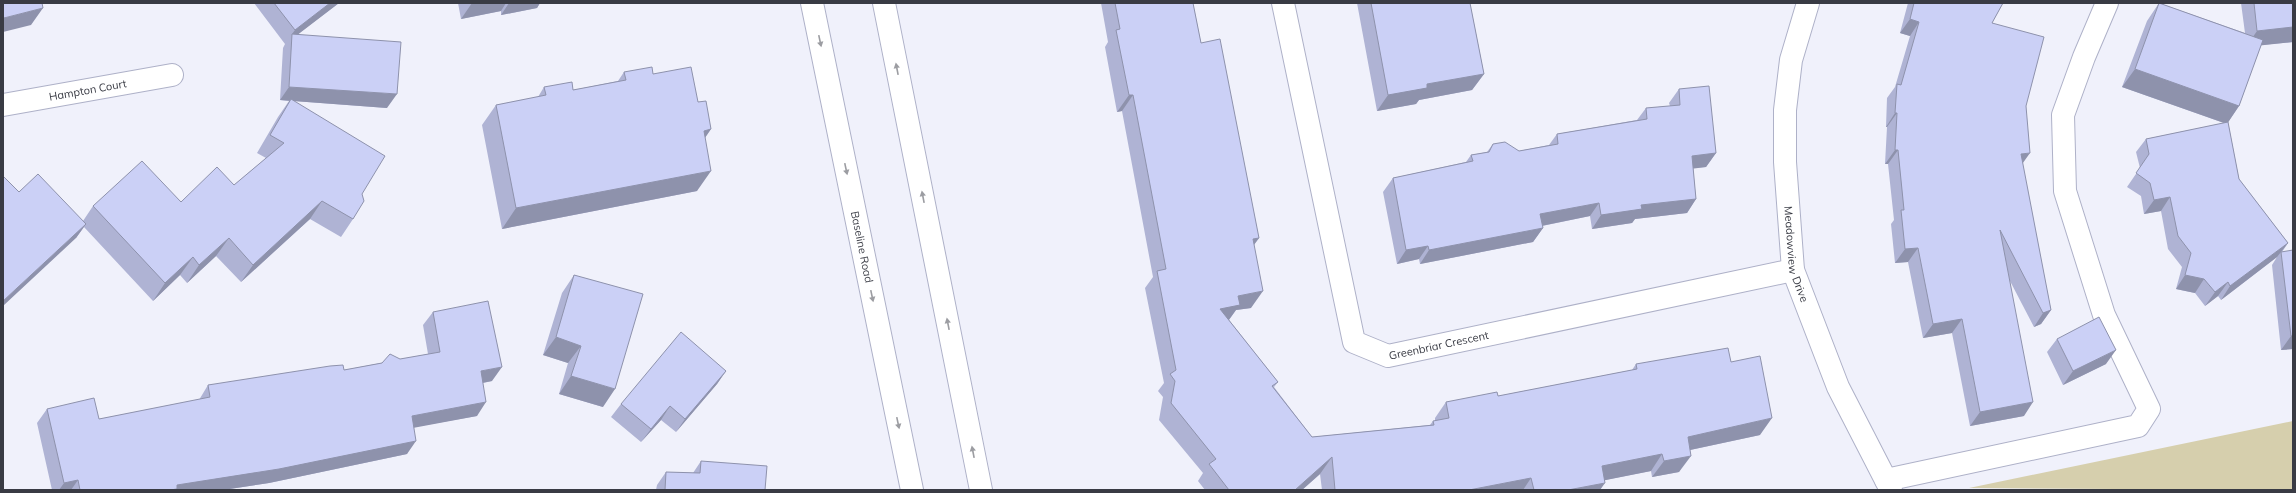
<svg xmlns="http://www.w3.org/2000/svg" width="2296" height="493" font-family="Mulish,sans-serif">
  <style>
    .green { fill: #d6cfad }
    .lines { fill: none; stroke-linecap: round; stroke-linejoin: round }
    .minor-casing { stroke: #aeb1c8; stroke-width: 24 }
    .major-casing { stroke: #aeb1c8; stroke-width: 24 }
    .minor { stroke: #fff; stroke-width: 22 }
    .major { stroke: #fff; stroke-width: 22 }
    .wall { fill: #afb3d4 }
    .shaded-wall { fill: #8e92ac }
    .building { fill: #cbd0f6; stroke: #8e92ac }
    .oneway { fill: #9c9da2 }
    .labels { text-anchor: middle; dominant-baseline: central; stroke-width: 3.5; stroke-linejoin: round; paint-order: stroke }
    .street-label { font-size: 11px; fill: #393b44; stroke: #fff }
  </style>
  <rect width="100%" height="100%" fill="#f0f1fb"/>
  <path class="green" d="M2293,421V490L1969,488Z"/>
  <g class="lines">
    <g class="minor-casing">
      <g id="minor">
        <path id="s1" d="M1283,3L1354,342L1388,356L1793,270"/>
        <path id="s2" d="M1808,3L1791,60L1785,110V162L1793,270L1838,387L1891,490"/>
        <path id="s3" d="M3,105L172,75"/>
        <path d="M1886,480L2138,426L2149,409L2104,315L2065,191L2063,115L2084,57L2107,3"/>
      </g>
    </g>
    <g class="major-casing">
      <g id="major">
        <path id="s4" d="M812,3L912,490"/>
        <path d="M884,3L981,490"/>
      </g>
    </g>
    <use href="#minor" class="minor"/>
    <use href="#major" class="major"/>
  </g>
  <path class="wall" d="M254,3H339L298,34L387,108L294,101L362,194L353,219L341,237L310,219L241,282L216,256L187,283L180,275L153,301L84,227L76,238L19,192L83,221L93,206L181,202L234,185L266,158L257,153L278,117L289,101L280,100L283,48L285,44Z
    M458,3H540L537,8L501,15V11L461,19Z
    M1101,3H1193L1201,43L1259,238L1254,245L1251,308L1236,310L1229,320L1278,382L1274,387L1312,437L1430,425L1433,421H1435V418L1446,402L1498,396L1632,370L1636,364L1731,362L1760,435L1690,450L1679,472L1652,477L1651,471L1605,480L1600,490H1322L1320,474L1302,490H1205L1198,481L1203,473L1159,420L1163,397L1158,391L1164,383L1145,288L1153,277L1122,111L1117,112L1105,47L1108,42Z
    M1357,3H1470L1484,74L1472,90L1419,100L1416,104L1377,111Z
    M1908,3H2003L1992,23L2026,106L2022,163L2051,310L2041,324L2034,327L2010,281L2024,416L1970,426L1952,333L1923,338L1908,262L1895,263L1891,224L1894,220L1888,164H1885L1887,127H1886L1887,98L1895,87L1910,36L1900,33Z
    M2159,3L2245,33L2241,3H2293V42L2261,45L2239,106L2228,122L2239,179L2288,243L2282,252L2293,349L2281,350L2272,265L2277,257L2221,300L2218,296L2205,306L2195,293L2176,289L2182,267L2168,249L2161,211L2144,214L2141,196L2127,187L2140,168L2136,152L2146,139L2224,123L2122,87L2147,21Z
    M624,72L653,74L698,102L711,129L705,138L697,191L502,229L482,125L496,105L538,97L544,87L573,90L618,81Z
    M1679,89L1716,153L1706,167L1693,168L1696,199L1687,213L1635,219L1632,223L1592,229L1590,216L1542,226L1543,228L1533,242L1420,264L1419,259L1397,264L1383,192L1393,178L1466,162L1471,155L1487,152L1493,144L1519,151L1549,145L1557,134L1637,120L1646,108L1670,106L1669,103Z
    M574,275L603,407L559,394L568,363L543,355L562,293Z
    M433,312L492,381L483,383L477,416L414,427L407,454L269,483L223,490H52L37,423L47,409L99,419L199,400L208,385L344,370L428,354L423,325Z
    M2057,339L2106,364L2063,385L2047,352Z
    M726,371L717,384L676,432L661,420L641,442L611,417L621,404Z
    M701,461L765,490H656L657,485L666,472L693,473Z"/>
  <path class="shaded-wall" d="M330,3H339L292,39V34L295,30Z
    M472,3H506L501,11L461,19Z
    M509,3H540L537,8L501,15Z
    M43,8L31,25L3,32V19L4,18Z
    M1910,19L1919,22L1910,36L1900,33Z
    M2293,27V42L2246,47L2257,31Z
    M2135,69L2239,106L2227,124L2122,87Z
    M1484,74L1472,90L1419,100L1416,104L1377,111L1388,95L1427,84Z
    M289,87L397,94L387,108L280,100Z
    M1129,95H1133L1122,111L1117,112Z
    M1895,113H1897L1887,127H1886Z
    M711,129L697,149L704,131Z
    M1895,150H1898L1888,164H1885Z
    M1716,153L1706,167L1682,170L1692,156Z
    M2030,153L2020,167L2021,154Z
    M711,171L697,191L502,229L516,208Z
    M2170,197L2161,211L2144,214L2154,200Z
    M1696,199L1687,213L1635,219L1632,223L1592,229L1601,215L1641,205Z
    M322,201L310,219L241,282L253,265Z
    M1599,203L1590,216L1531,228L1540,214Z
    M86,224L76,238L3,306V301Z
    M1543,228L1533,242L1420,264L1429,250Z
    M229,238L216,256L187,283L199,265Z
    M1259,238L1247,254L1253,239Z
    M2288,243L2277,257L2221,300L2230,286Z
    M1428,246L1419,259L1397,264L1406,250Z
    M1918,248L1908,262L1895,263L1905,249Z
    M193,257L180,275L153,301L165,283Z
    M2185,275L2204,279L2195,293L2176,289Z
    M2228,282L2218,296L2205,306L2215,292Z
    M1263,291L1251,308L1236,310L1228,321L1220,309L1238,296Z
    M2051,310L2041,324L2034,327L2043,313Z
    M1962,319L1952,333L1923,338L1933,324Z
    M2291,336H2293V349L2281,350Z
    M556,337L581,346L568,363L543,355Z
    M2116,350L2106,364L2063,385L2073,371Z
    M502,367L492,381L471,385L481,371Z
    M726,371L717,384L676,432L685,419Z
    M571,376L615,389L603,407L559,394Z
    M486,402L477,416L402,430L412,416Z
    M2033,402L2024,416L1970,426L1980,412Z
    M670,406L661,420L641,442L651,429Z
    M1772,418L1760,435L1676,453L1688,437Z
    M416,441L407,454L269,483L223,490H170L177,485Z
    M1662,454L1651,471L1591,483L1602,466Z
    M1691,456L1679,472L1652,477L1664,461Z
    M1332,457L1320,474L1302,490H1295Z
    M1531,478L1523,490H1469Z
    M78,480L71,490H59L64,483Z
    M1605,483L1600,490H1568Z"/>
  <path class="building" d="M3,3H42L43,8L4,18L3,15Z
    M274,3H330L295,30Z
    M1115,3H1193L1201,43L1220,39L1259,238L1253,239L1263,291L1238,296L1240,305L1220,309L1278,382L1272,386L1312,437L1434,425L1433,421L1449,418L1446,402L1497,392L1498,396L1637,369L1636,364L1728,348L1731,362L1760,356L1772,418L1688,437L1691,456L1664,461L1662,454L1602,466L1605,483L1568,490H1534L1531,478L1469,490H1335L1332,457L1295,490H1229L1209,464L1216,459L1171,403L1175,381L1170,374L1176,370L1157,271L1166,269L1133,95H1129L1116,30L1120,29Z
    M1371,3H1470L1484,74L1427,84V88L1388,95Z
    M1914,3H2003L1992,23L2044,37L2026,106L2030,153L2021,154L2051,310L2043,313L2000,230L2033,402L1980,412L1962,319L1933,324L1918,248L1905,249L1901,210H1904L1898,150H1895L1897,113H1895L1897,84L1901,85L1919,22L1910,19Z
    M2159,3L2263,40L2239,106L2135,69Z
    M2254,3H2293V27L2257,31Z
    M292,34L401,42L397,94L289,87Z
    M652,67L653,74L691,67L698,102L706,101L711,129L704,131L711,171L516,208L496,105L546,95L544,87L572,82L573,90L626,80L624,72Z
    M1709,86L1716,153L1692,156L1696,199L1641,205L1642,209L1601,215L1599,203L1540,214L1543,228L1429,250L1428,246L1406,250L1393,178L1473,161L1471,155L1489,152L1493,144L1505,142L1519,151L1558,144L1557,134L1647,119L1646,108L1680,105L1679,89Z
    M291,99L385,156L362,194L364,201L353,219L322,201L253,265L229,238L199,265L193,257L165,283L93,206L142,161L181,202L217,167L234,185L284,143L270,135Z
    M2228,122L2239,179L2288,243L2230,286L2228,282L2215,292L2204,279L2185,275L2191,253L2178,236L2170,197L2154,200L2150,183L2136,173L2149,154L2146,139Z
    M38,174L86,224L3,301V177H4L19,192Z
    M2293,250V336H2291L2281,252Z
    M574,275L643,294L615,389L571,376L581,346L556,337Z
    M488,301L502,367L481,371L486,402L412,416L416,441L279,469L177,485V489L170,490H80L78,480L64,483L47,409L94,398L99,419L210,397L208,385L330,366L343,365L344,370L382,363L390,354L400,359L440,352L433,312Z
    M2099,317L2116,350L2073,371L2057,339Z
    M681,332L726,371L685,419L670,406L651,429L621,404Z
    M701,461L767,466L765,490H665L666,472L700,473Z"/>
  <defs><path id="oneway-solid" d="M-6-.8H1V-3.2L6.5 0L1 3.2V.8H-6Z"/></defs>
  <g class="oneway">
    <use href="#oneway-solid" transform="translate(820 41) rotate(78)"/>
    <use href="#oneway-solid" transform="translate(897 69) rotate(-101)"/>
    <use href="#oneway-solid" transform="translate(846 169) rotate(78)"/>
    <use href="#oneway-solid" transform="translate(923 197) rotate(-101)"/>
    <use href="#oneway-solid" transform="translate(872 296) rotate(78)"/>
    <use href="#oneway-solid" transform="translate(948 324) rotate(-101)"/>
    <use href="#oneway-solid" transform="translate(898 423) rotate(78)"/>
    <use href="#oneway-solid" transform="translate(973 452) rotate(-101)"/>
  </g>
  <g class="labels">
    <g class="street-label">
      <text stroke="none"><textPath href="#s3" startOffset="86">Hampton Court</textPath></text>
      <text stroke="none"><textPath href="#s4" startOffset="249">Baseline Road</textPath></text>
      <text stroke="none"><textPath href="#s2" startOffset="255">Meadowview Drive</textPath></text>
      <text stroke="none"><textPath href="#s1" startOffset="435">Greenbriar Crescent</textPath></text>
    </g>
  </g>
  <rect width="2296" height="493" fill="none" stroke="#393b44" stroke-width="8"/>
</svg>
